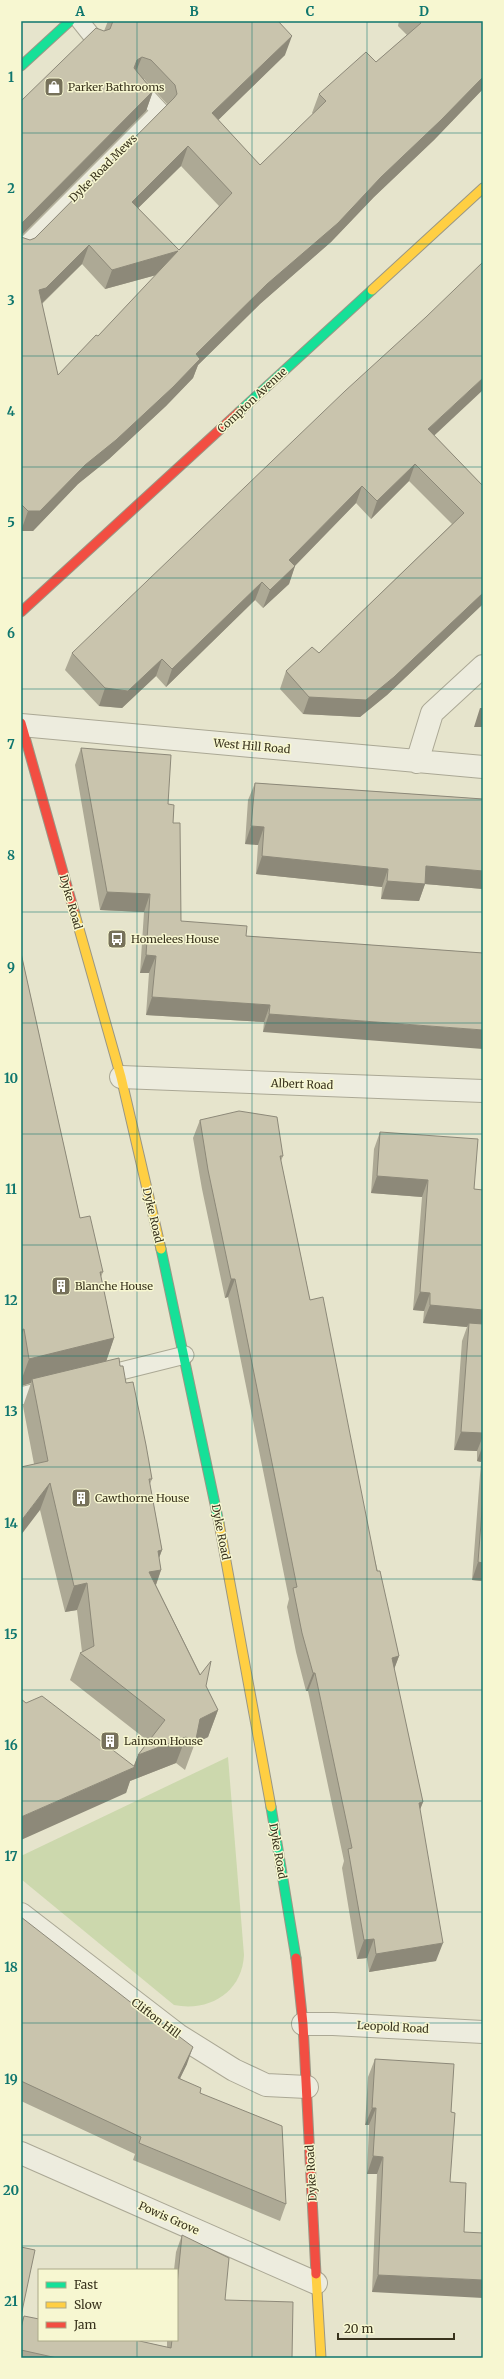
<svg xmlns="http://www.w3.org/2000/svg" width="504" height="2379" font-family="Merriweather,serif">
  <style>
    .green { fill: #ccd8ad }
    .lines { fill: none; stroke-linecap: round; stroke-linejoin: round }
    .lane-casing { stroke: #aba895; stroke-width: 19 }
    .street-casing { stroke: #aba895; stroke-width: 24 }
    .fast-casing { stroke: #9a9785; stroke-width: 11 }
    .slow-casing { stroke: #9a9785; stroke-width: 11 }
    .jam-casing { stroke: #9a9785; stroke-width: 11 }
    .lane { stroke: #edecde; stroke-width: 17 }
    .street { stroke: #edecde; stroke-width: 22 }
    .fast { stroke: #16e098; stroke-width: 9 }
    .slow { stroke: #ffcf43; stroke-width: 9 }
    .jam { stroke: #f24e42; stroke-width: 9 }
    .wall { fill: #ada995; fill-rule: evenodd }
    .shaded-wall { fill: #8d8979 }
    .building { fill: #c9c4ad; stroke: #8d8979; fill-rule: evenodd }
    .grid { fill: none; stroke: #0f766e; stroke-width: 1; stroke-opacity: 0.55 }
    .labels { text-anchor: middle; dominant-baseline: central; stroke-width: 3; stroke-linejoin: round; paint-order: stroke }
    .poi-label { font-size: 11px; fill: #39331d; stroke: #f7f7d1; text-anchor: start }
    .street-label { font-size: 11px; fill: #39331d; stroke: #f7f7d1 }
    .neatline { fill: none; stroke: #0f766e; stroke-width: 1.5 }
    .grid-label { font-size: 13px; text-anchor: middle; font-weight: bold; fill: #0f766e }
  </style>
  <rect width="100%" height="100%" fill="#e6e4cc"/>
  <path class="green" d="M228,1757L244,1955C242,1992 210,2012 174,2005L21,1879V1856Z"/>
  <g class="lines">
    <g class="lane-casing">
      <path id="lane" d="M80,21L96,41
        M21,250L160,111L137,86
        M101,1376L185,1355
        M21,1396L48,1389"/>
    </g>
    <g class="street-casing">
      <path id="street" d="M21,725L483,767
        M417,762L432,713L483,666
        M121,1077L483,1091
        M21,1914L178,2035L234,2070L266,2085L307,2087
        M303,2024H333L483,2032
        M21,2153L316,2283"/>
    </g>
    <g class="fast-casing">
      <path id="fast" d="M21,66L70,21
        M239,412L372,290
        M161,1249L219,1523
        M271,1807L296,1958"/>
    </g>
    <g class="slow-casing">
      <path id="slow" d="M372,290L483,188
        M74,911L121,1077L161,1249
        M219,1523L271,1807
        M316,2274L321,2358"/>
    </g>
    <g class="jam-casing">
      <path id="jam" d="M21,612L239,412
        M21,723L74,911
        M296,1958L303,2024L316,2274"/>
    </g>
    <use href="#lane" class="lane"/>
    <use href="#street" class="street"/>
    <use href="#fast" class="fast"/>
    <use href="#slow" class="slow"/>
    <use href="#jam" class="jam"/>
  </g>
  <path class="wall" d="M108,21H278L285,55L218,120L260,165L313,114L312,113L319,94L376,62L407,35L398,26L399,21H483V89L434,140L374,197L331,242L260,304L198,365L193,378L166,406L109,459L78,484L33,531H21V237L30,240L35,238L168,105L144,79H143L153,91L146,111L21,236V101L104,31ZM181,166L219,206L179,250L138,208ZM82,264L105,289L156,275L98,336L58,375L42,304Z
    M434,435L483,486V604L387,695L360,717L303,714L280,689L286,671L319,653L452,524L409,481L371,519L356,503L295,566L289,584L263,608L255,600L166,687L156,676L122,708L99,706L65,670L72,653Z
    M81,748L168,804L173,823L181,921L246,936L483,953L263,1032L264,1022L146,1015L149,973H140L144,912L100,910L75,765Z
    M255,783L483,799V889L425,884L419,901L381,899L382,887L256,874L258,845L245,844L248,800Z
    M21,953L80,1218L103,1272L101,1277L114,1338L106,1361L120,1366L126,1383L152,1479L150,1484L162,1550L159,1558L161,1570L156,1585L218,1710L208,1737L195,1743L185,1770L176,1763L130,1781L126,1793L26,1703L134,1766L138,1755L148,1741L70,1680L80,1653L82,1652L77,1610L65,1612L40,1510L34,1464L23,1406L31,1383L21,1386Z
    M200,1120L283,1156L281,1161L310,1300L399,1656L394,1669L423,1802L420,1809L436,1961L369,1972L367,1958L357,1959L342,1868L344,1861L308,1691H306L296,1652L287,1607L289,1599L228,1297L225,1298L202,1189L193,1138Z
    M380,1132L474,1189L483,1190V1592H482L483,1581L472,1580L481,1462L477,1461V1451L454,1450L462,1341L467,1327L423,1323L424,1311L413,1310L422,1197L371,1193L374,1149Z
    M21,1917L187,2064L180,2078L200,2093L286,2204L280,2221L133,2160L135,2154L21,2101Z
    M375,2059L451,2112L450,2182L464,2232L372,2292L377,2174H367L369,2125H365L368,2077Z
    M182,2235L225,2300L292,2358H21V2323L24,2316L167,2347V2340H177V2270H174L176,2252Z"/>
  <path class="shaded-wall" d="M292,36L285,55L205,133L212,113Z
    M142,57L134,76L130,79L137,60Z
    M483,77V89L434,140L374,197L331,242L260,304L198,365L193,378L166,406L109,459L78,484L33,531H21L28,511L85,465L196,354L267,284L381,177Z
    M153,91L146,111L21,236V224Z
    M188,146L181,166L125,221L132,202Z
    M89,245L82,264L38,307L39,290Z
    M178,251L171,271L105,289L112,270Z
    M483,378V390L422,447L428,429Z
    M415,464L409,481L371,519L377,501Z
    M362,486L356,503L283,578L289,560Z
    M295,566L289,584L263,608L270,590Z
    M262,582L255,600L166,687L172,669Z
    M483,593V604L387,695L360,717L303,714L309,697Z
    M162,659L156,676L122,708L99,706L105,688Z
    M480,708H483V727H474Z
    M251,826L264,827L258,845L245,844Z
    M262,856L388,869L382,887L256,874Z
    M426,866L483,871V889L425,884L419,901L381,899L387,881Z
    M107,892L150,894L144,912L100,910Z
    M146,955L156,956L149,973H140Z
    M152,997L270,1005L264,1022L146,1015Z
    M269,1014L483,1030V1049L263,1032Z
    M377,1176L428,1180L422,1197L371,1193Z
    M231,1279H235L228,1297L225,1298Z
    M420,1292L430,1293L424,1311L413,1310Z
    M430,1305L483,1310V1328L469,1323L467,1327L423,1323Z
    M24,1329L21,1337V1330Z
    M114,1338L105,1365L32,1379L31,1383L21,1386V1381L29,1359Z
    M461,1432L483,1433V1436L477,1451L454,1450Z
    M483,1445V1455L481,1462L477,1461Z
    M50,1483L40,1510L21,1535V1521Z
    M162,1550L154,1571L161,1570L152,1596L149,1572L158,1551Z
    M478,1562L483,1563V1581L472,1580Z
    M87,1583L77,1610L65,1612L74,1586Z
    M399,1656L392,1675V1658Z
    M313,1673H315L308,1691H306Z
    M218,1710L208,1737L194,1744L200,1719Z
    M186,1737L176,1763L130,1781L126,1793L21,1840V1817L133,1768L138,1755Z
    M423,1802L416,1820L419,1803Z
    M374,1939L367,1958L357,1959L364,1940Z
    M443,1943L436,1961L369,1972L376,1954Z
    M193,2047L187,2064L172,2095L178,2078Z
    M372,2108H376L369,2125H365Z
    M373,2156L383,2157L377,2174H367Z
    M378,2275L483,2280V2298L372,2292Z"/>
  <path class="building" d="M113,21H278L292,36L212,113L260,165L326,101L319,94L366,52L376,62L421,23L419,21H483V77L441,120L381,177L338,223L267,284L196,354L200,359L173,387L116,440L85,465L40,511H28L21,504V237L30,240L35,238L174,98L177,94L175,85L151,60L142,57L137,60L134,68L153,91L21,224V101L96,28L104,31L110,29ZM188,146L232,193L179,250L132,202ZM89,245L112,270L178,251L98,336L96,335L58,375L39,290L46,288Z
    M483,262V378L428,429L483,486V593L394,677L366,700L309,697L286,671L312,647L319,653L464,513L415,464L377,501L362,486L289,560L295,566L270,590L262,582L172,669L162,659L128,691L105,688L72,653L345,391L426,317Z
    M81,748L171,755L168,804L174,805L173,823H180L181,921L247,926L246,936L483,953V1030L269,1014L270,1005L152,997L156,956L146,955L150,894L107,892Z
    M255,783L483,799V871L426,866L425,884L387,881L388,869L262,856L264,827L251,826Z
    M21,953L80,1218L90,1216L103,1272H100L114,1338L29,1359L24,1329L21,1330Z
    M239,1111L277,1117L283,1156H280L310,1300L323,1297L377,1571H380L399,1656L392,1658L423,1802L419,1803L443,1943L376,1954L374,1939L364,1940L348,1849L352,1848L315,1673H313L302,1633L293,1588L297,1587L235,1279H231L208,1170L200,1120Z
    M380,1132L478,1139L474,1189L483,1190V1310L430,1305V1293L420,1292L428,1180L377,1176Z
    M469,1323L483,1324V1433L461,1432Z
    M119,1358L120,1366H123L126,1383L133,1382L146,1445L152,1479H149L162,1550L158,1551L161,1570L149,1572L200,1675L211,1661L206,1686L218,1710L200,1719L195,1744L186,1737L138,1755L165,1720L80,1653L94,1646L87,1583L74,1586L50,1483L21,1521V1467L48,1461L32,1379Z
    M483,1497V1563L478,1562Z
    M42,1696L135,1767L21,1817V1699L26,1703Z
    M21,1917L147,2015L148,2013L193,2047L178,2078L201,2088L200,2093L282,2126L286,2204L139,2143L141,2137L21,2081Z
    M375,2059L454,2064L451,2112L455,2113L450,2182L466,2183L464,2232L483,2233V2280L378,2275L383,2157L373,2156L376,2108H372Z
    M182,2235L229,2258L225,2300L293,2302L292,2358H57L21,2350V2328L24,2316L39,2319V2340H135L171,2348L172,2340H177V2285Z
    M21,2247L35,2250L21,2316Z"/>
  <path class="grid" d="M137,21V2270M252,21V2358M367,21V2358M21,133H483M21,244H483M21,356H483M21,467H483M21,578H483M21,689H483M21,800H483M21,912H483M21,1023H483M21,1134H483M21,1245H483M21,1356H483M21,1467H483M21,1579H483M21,1690H483M21,1801H483M21,1912H483M21,2023H483M21,2135H483M21,2246H483M137,2340V2358"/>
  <defs>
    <g id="shop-square" transform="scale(1)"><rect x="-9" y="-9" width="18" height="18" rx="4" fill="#76715a" stroke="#f7f7d1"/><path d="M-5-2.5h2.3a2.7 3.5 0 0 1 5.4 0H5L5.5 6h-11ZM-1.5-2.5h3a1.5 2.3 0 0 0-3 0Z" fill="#fff"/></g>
    <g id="bus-square" transform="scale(1)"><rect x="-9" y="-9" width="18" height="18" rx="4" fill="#76715a" stroke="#f7f7d1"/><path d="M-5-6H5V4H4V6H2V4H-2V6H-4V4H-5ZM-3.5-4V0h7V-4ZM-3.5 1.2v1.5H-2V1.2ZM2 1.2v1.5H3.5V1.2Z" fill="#fff"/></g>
    <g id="building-square" transform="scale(1)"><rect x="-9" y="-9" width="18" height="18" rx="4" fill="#76715a" stroke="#f7f7d1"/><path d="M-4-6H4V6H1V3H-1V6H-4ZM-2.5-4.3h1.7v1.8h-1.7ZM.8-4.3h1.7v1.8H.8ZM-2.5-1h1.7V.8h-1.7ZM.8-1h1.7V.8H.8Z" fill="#fff"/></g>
  </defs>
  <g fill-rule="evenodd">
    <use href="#shop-square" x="54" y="87"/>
    <use href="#bus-square" x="117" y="939"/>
    <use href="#building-square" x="61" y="1286"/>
    <use href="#building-square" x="81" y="1498"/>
    <use href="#building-square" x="110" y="1741"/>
  </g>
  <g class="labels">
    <g class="poi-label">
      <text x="68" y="87">Parker Bathrooms</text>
      <text x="131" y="939">Homelees House</text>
      <text x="75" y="1286">Blanche House</text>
      <text x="95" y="1498">Cawthorne House</text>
      <text x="124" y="1741">Lainson House</text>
    </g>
    <g class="street-label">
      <text transform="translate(103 168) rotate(-45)">Dyke Road Mews</text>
      <text transform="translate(252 400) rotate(-43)">Compton Avenue</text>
      <text transform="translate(252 746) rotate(5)">West Hill Road</text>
      <text transform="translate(71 902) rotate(74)">Dyke Road</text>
      <text transform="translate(302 1084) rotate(2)">Albert Road</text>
      <text transform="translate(153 1215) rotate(77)">Dyke Road</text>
      <text transform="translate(221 1532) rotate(79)">Dyke Road</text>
      <text transform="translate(278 1851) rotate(80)">Dyke Road</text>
      <text transform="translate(156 2018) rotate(37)">Clifton Hill</text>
      <text transform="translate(393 2027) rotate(3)">Leopold Road</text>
      <text transform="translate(311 2173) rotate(-93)">Dyke Road</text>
      <text transform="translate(169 2218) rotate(24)">Powis Grove</text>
    </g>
  </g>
  <rect width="504" height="2379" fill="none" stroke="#f7f7d1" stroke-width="44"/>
  <rect x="38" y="2269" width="140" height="72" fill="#f7f7d1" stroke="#aba989"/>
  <rect x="46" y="2282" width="20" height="6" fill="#16e098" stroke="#aba989"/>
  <text x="74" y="2289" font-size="12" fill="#39331d">Fast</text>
  <rect x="46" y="2302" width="20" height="6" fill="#ffcf43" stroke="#aba989"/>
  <text x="74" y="2309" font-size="12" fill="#39331d">Slow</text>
  <rect x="46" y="2322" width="20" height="6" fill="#f24e42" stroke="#aba989"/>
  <text x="74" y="2329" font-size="12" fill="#39331d">Jam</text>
  <path d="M338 2333v6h116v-6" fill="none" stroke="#39331d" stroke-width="2"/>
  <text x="344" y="2333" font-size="12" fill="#39331d" stroke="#f7f7d1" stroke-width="3" paint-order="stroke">20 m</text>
  <rect x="22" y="22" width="460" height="2335" class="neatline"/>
  <g class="grid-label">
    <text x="80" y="16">A</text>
    <text x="194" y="16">B</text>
    <text x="310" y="16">C</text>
    <text x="424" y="16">D</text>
    <text x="11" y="82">1</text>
    <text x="11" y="193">2</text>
    <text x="11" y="305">3</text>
    <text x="11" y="416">4</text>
    <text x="11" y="527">5</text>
    <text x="11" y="638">6</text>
    <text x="11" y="749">7</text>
    <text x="11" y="860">8</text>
    <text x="11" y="972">9</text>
    <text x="11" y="1083">10</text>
    <text x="11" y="1194">11</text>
    <text x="11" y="1305">12</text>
    <text x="11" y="1416">13</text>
    <text x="11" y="1528">14</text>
    <text x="11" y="1639">15</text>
    <text x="11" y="1750">16</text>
    <text x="11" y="1861">17</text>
    <text x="11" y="1972">18</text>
    <text x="11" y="2084">19</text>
    <text x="11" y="2195">20</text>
    <text x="11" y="2306">21</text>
  </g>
</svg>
